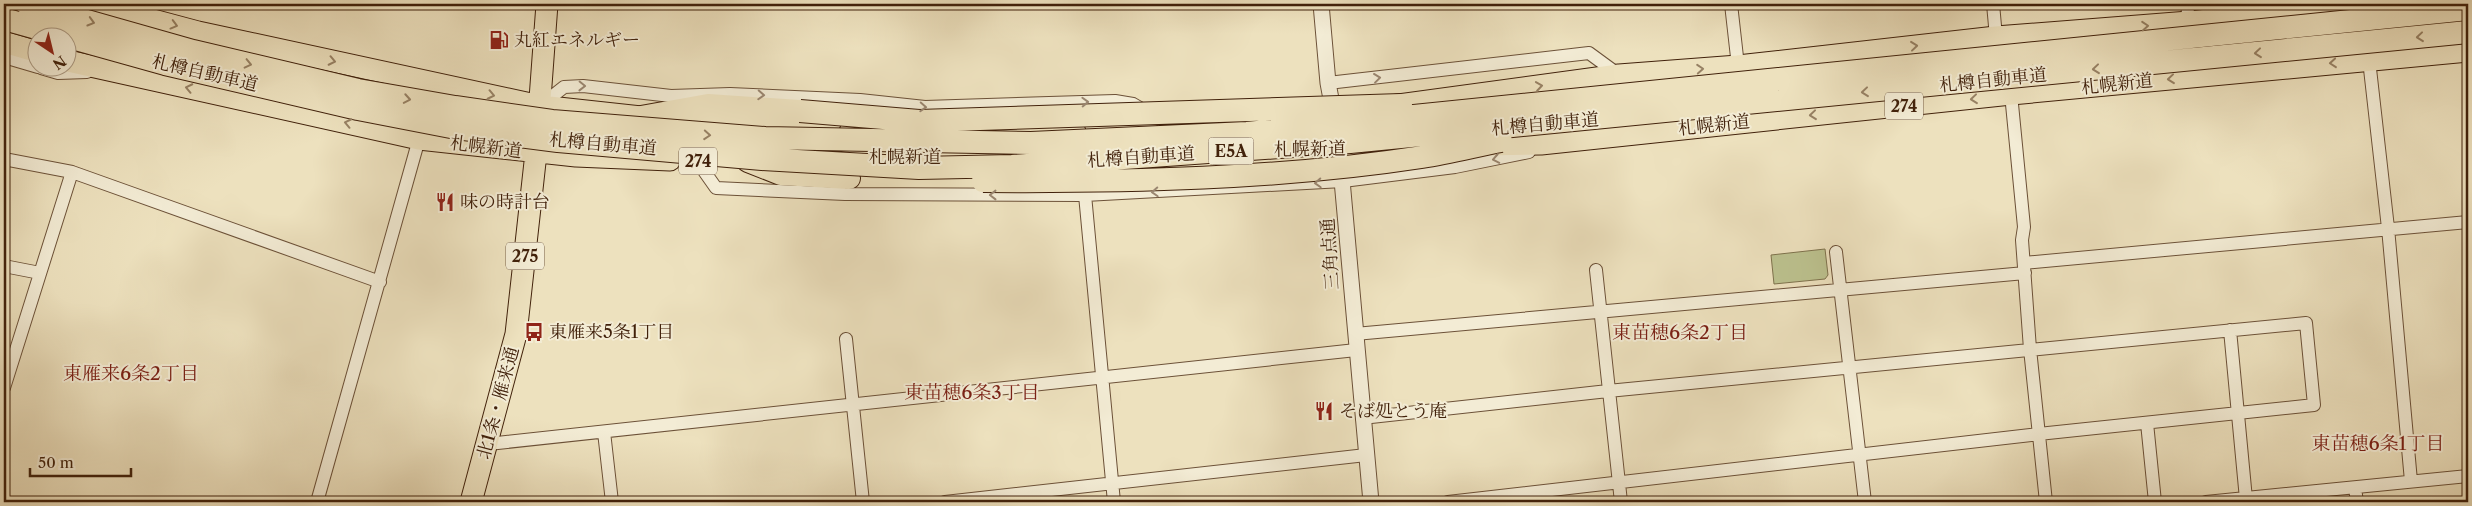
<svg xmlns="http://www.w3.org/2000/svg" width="2472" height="506" font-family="'Libre Caslon Text','Noto Serif JP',serif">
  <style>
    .green { fill: #bcc28f; stroke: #7e724d }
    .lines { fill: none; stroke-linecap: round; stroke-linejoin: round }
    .minor-casing { stroke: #6c5138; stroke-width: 14 }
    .tertiary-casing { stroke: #6c5138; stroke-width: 17 }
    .trunk-casing { stroke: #41210b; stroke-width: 23 }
    .motorway-casing { stroke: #41210b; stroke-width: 24 }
    .minor { stroke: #f3ecd5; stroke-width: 12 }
    .tertiary { stroke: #f3ecd5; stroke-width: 15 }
    .trunk { stroke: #ede1be; stroke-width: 21 }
    .motorway { stroke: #ede1be; stroke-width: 22 }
    .motorway-bridge-casing { stroke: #41210b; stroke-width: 24; stroke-linecap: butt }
    .motorway-bridge { stroke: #ede1be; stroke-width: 22 }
    .oneway { stroke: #978164 }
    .oneway2 { stroke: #9a8670 }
    .labels { text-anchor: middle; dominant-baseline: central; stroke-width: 4; stroke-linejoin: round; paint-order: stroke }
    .shield { fill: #f3ecd5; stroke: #765e48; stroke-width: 1 }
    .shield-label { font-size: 16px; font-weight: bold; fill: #41210b }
    .poi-label { font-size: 18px; fill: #41210b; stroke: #f3ecd5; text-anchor: start }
    .street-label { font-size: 18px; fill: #41210b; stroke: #f3ecd5 }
    .neighbourhood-label { font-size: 19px; fill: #7a1f14; stroke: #f3ecd5 }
  </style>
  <rect width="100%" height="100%" fill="#ede1be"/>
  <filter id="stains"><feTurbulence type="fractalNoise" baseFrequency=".004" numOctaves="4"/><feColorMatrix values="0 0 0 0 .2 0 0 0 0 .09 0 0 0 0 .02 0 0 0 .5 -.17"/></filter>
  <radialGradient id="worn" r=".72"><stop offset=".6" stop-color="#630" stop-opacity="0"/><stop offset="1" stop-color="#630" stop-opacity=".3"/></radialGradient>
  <path class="green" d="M1825,249L1828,275L1825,279L1774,284L1771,255Z"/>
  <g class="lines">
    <g class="minor-casing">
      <path id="minor" d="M1731,4L1738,66
        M1993,4L1996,37
        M2187,4L2189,22
        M4,57L38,67
        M2369,60L2388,228L2411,481
        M41,68L58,73L87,72
        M1328,83L1589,53L1619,75
        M2011,94L2024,227L2022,240L2030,349L2046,502
        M540,106L564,87L583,86L671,96L730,94L860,100L925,107L1115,101L1133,104L1173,127
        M4,159L72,172L380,282
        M697,161L716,188L845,194L1085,195L1343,181L1455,167L1529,152
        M1085,195L1114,502
        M1836,252L1865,502
        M2024,263L2468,222
        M4,266L40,273
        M1596,270L1621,502
        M2230,330L2246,499
        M1355,334L2025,273
        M846,339L863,502
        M4,388L72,172
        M1362,418L1608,391L2306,323L2314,405L2048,433L1448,502
        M2147,423L2155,502
        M604,432L612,502
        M488,444L1356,350
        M2355,488L2357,502
        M317,502L419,139
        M945,502L1366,455
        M2206,502L2468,476"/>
    </g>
    <g class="tertiary-casing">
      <path id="tertiary" d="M1321,4L1328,83L1334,115
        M1340,158L1371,502"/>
    </g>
    <g class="trunk-casing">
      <path id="trunk" d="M93,4L198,32L540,106L641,117L830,123
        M4,42L38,52
        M68,61L419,139L576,156L670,160
        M1384,107L1619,75L1738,66L1996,37L2189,22L2364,4
        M1200,125L1269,119
        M973,128L1075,132
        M1483,145L1541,144L2011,94L2468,51
        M471,502L516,334L536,153L547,4"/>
    </g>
    <g class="motorway-casing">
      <path id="motorway" d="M641,117L708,105L800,111
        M748,161L781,174L849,178"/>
    </g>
    <use href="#minor" class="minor"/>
    <use href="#tertiary" class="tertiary"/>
    <use href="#trunk" class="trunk"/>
    <use href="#motorway" class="motorway"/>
    <g class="motorway-bridge-casing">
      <path id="motorway-bridge" d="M27,4L193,51L358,90L455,107L552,121L765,138L1031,143L1247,133L2468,9
        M4,19L165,64L358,109L456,128L558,141L762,159L919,168L1012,166L1350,142L2468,32
        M800,111L919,121L1401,105
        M983,181C1128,182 1279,179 1422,157C1449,153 1475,146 1501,141"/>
    </g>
    <use href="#motorway-bridge" class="motorway-bridge"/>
  </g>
  <defs><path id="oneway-chevron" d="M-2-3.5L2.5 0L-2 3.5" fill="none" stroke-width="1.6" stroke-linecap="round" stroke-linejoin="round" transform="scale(1.25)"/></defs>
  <g class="oneway">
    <use href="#oneway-chevron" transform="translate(91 22) rotate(16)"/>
    <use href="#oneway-chevron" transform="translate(174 25) rotate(15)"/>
    <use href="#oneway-chevron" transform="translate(2145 26) rotate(-4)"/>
    <use href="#oneway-chevron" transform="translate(2420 37) rotate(174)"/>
    <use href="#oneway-chevron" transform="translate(1914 46) rotate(-6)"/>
    <use href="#oneway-chevron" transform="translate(2258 53) rotate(174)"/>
    <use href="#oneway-chevron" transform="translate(332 61) rotate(12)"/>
    <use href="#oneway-chevron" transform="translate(2333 63) rotate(175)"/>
    <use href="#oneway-chevron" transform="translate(248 64) rotate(13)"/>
    <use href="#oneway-chevron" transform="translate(1700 69) rotate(-4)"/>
    <use href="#oneway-chevron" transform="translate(2096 69) rotate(174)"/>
    <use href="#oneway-chevron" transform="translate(2171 79) rotate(174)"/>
    <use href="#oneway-chevron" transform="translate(1539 86) rotate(-8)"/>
    <use href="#oneway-chevron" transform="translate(189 88) rotate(-168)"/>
    <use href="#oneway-chevron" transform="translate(1865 92) rotate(174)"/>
    <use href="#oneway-chevron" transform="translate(491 95) rotate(12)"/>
    <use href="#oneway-chevron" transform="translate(407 99) rotate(10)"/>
    <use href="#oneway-chevron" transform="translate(1974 99) rotate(174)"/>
    <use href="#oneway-chevron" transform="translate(1813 115) rotate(174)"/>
    <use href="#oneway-chevron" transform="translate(348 123) rotate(-168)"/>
    <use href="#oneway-chevron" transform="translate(707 135) rotate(4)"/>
  </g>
  <g class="oneway2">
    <use href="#oneway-chevron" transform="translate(1377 78) rotate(-7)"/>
    <use href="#oneway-chevron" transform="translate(582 86) rotate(1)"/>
    <use href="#oneway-chevron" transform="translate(761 95) rotate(3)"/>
    <use href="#oneway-chevron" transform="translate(1085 102) rotate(-2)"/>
    <use href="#oneway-chevron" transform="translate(923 107) rotate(3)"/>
    <use href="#oneway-chevron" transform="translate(1496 159) rotate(169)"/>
    <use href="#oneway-chevron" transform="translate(1318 183) rotate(177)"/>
    <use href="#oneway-chevron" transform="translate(1155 192) rotate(177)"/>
    <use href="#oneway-chevron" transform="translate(993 195) rotate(-180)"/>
  </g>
  <defs>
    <g id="fuel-bare" transform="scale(1.5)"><path d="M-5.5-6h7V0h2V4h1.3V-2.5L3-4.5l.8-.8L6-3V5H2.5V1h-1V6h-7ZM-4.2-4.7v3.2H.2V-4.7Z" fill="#8f2418" stroke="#f3ecd5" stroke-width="2.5" paint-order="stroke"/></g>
    <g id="restaurant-bare" transform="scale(1.5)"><path d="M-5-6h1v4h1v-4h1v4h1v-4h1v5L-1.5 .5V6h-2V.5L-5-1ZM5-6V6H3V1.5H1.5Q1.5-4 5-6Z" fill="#8f2418" stroke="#f3ecd5" stroke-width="2.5" paint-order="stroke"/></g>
    <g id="bus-bare" transform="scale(1.5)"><path d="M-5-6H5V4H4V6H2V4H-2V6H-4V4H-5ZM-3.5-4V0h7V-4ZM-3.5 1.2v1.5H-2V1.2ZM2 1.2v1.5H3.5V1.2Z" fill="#8f2418" stroke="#f3ecd5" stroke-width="2.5" paint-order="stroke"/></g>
  </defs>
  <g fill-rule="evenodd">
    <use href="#fuel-bare" x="499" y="40"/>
    <use href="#restaurant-bare" x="445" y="202"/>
    <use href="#bus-bare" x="534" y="332"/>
    <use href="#restaurant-bare" x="1324" y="411"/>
  </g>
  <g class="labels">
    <g class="shield">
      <rect x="1885" y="92.5" width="38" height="27" rx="4"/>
      <rect x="1208.5" y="137.5" width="45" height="27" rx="4"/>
      <rect x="679" y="147.5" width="38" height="27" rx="4"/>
      <rect x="506" y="242.5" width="38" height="27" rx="4"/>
    </g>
    <g class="shield-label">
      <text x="1904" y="106">274</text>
      <text x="1231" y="151">E5A</text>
      <text x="698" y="161">274</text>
      <text x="525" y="256">275</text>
    </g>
    <g class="poi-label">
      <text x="514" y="40">丸紅エネルギー</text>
      <text x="460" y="202">味の時計台</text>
      <text x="549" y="332">東雁来5条1丁目</text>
      <text x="1339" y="411">そば処とう庵</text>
    </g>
    <g class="street-label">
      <text transform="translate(205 73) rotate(13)">札樽自動車道</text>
      <text transform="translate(1993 80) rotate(-6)">札樽自動車道</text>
      <text transform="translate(2117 84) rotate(-6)">札幌新道</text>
      <text transform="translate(1545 124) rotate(-5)">札樽自動車道</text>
      <text transform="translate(1714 125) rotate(-6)">札幌新道</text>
      <text transform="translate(603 144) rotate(5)">札樽自動車道</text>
      <text transform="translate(486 147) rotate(7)">札幌新道</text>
      <text transform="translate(1310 149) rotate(-1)">札幌新道</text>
      <text x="905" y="157">札幌新道</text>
      <text transform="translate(1141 157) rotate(-4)">札樽自動車道</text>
      <text transform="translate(1330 254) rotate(-94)">三角点通</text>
      <text transform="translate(498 403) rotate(-75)">北1条・雁来通</text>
    </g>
    <g class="neighbourhood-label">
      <text x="1680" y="332">東苗穂6条2丁目</text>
      <text x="131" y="373">東雁来6条2丁目</text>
      <text x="972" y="392">東苗穂6条3丁目</text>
      <text x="2378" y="443">東苗穂6条1丁目</text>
    </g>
  </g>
  <rect width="2472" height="506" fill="none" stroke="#ede1be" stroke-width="20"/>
  <rect x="5" y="5" width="2462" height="496" fill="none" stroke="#41210b" stroke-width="2.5"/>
  <rect x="10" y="10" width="2452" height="486" fill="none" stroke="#41210b"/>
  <g transform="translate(52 52) rotate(145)"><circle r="24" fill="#f3ecd5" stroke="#ac9b84"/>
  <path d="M0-4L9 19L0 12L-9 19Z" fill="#8f2418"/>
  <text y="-8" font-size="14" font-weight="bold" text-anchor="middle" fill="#41210b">N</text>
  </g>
  <path d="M30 468v8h101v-8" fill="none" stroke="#41210b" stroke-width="2.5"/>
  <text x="38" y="468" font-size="15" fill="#41210b" stroke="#f3ecd5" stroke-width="4" paint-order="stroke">50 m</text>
  <rect width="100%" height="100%" filter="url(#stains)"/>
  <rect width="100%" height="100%" fill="url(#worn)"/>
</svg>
